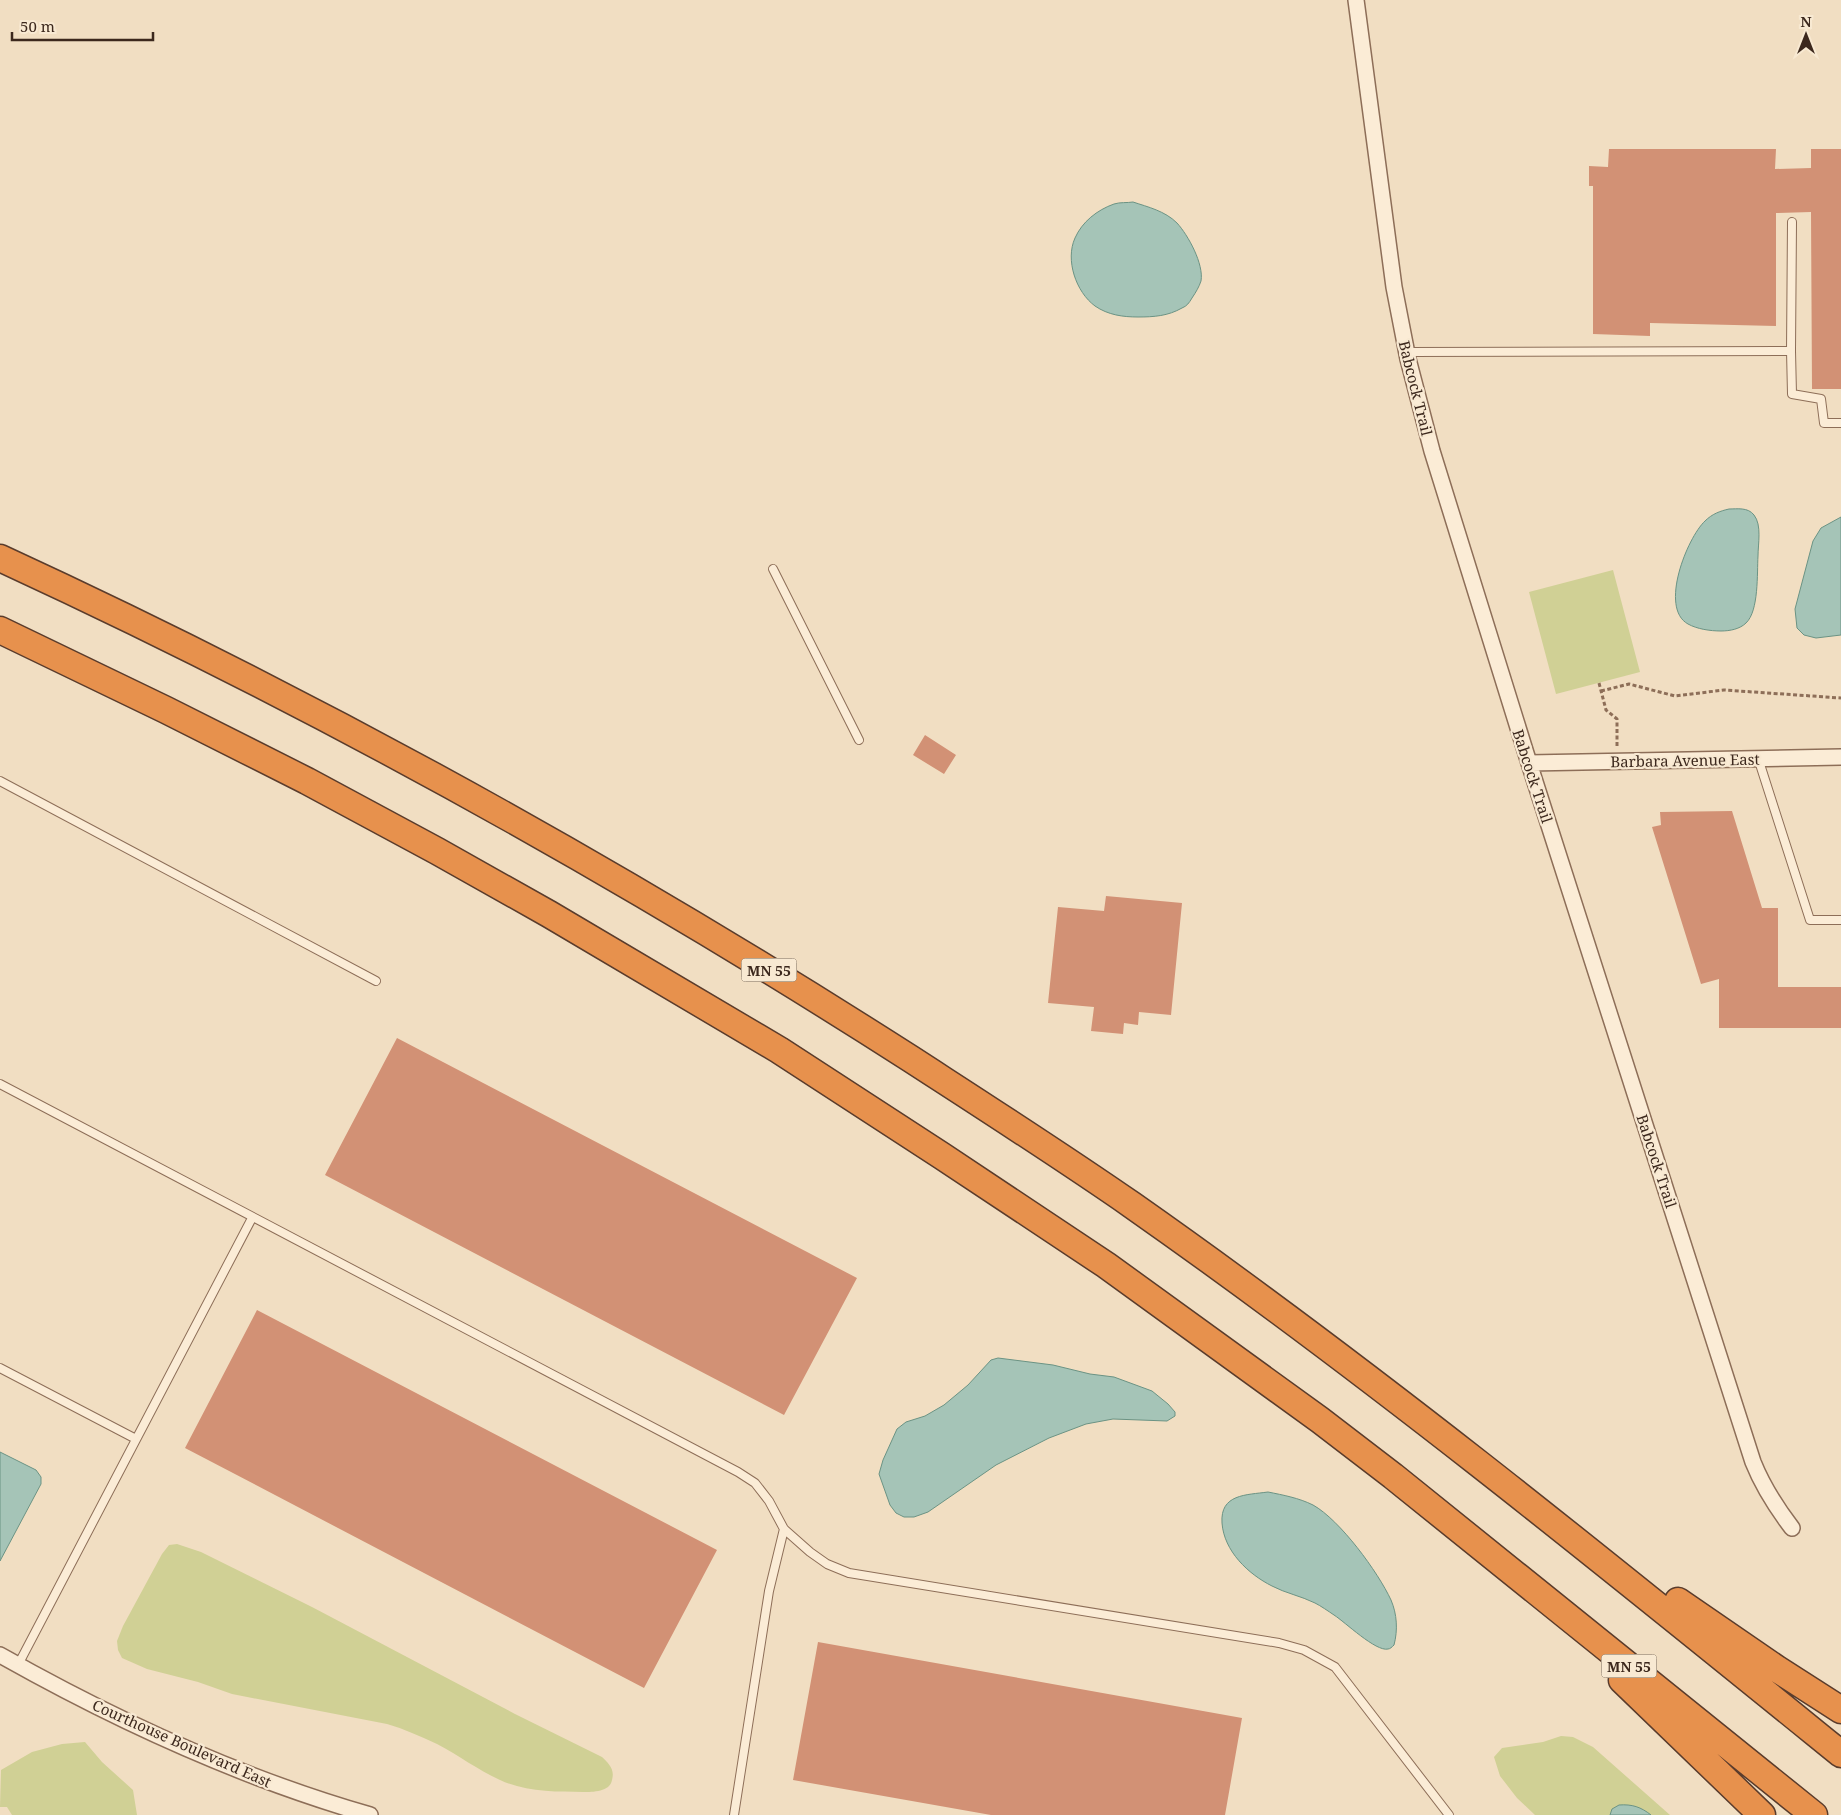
<svg xmlns="http://www.w3.org/2000/svg" width="1841" height="1815" font-family="'Noto Serif',serif">
  <style>
    .green { fill: #d0d095 }
    .water { fill: #a5c4b7; stroke: #6b9384 }
    .building { fill: #d29175 }
    .lines { fill: none; stroke-linecap: round; stroke-linejoin: round }
    .lane-casing { stroke: #8d6e58; stroke-width: 10 }
    .street-casing { stroke: #8d6e58; stroke-width: 18 }
    .highway-casing { stroke: #5a3c2c; stroke-width: 29 }
    .path { stroke: #8d6e58; stroke-width: 3; stroke-dasharray: 4 2.5; stroke-linecap: butt }
    .lane { stroke: #fbecd6; stroke-width: 8 }
    .street { stroke: #fbecd6; stroke-width: 15 }
    .highway { stroke: #e7914d; stroke-width: 26 }
    .labels { text-anchor: middle; dominant-baseline: central; stroke-width: 4.5; stroke-linejoin: round; paint-order: stroke }
    .shield { fill: #f8e9d2; stroke: #746253; stroke-width: 1 }
    .shield-label { font-size: 14px; font-weight: bold; fill: #3c281d }
    .street-label { font-size: 15px; fill: #3c281d; stroke: #f8e9d2 }
  </style>
  <rect width="100%" height="100%" fill="#f1dec2"/>
  <path class="green" d="M1613,570L1640,672L1556,694L1529,592Z
    M177,1544L201,1552L312,1607L515,1714L602,1757C609,1764 615,1769 612,1780C610,1792 593,1792 583,1792C556,1792 525,1792 500,1780C478,1770 458,1755 437,1744C420,1736 404,1729 387,1724L232,1694L198,1682L147,1669L122,1658L118,1650L117,1641L123,1626L162,1554L169,1545Z
    M1561,1736L1573,1737L1593,1747L1670,1815H1535L1517,1798L1500,1776L1494,1757L1502,1748L1543,1742Z
    M85,1742L102,1762L133,1790L137,1815H12L7,1807H0L1,1770L32,1752L62,1744Z"/>
  <path class="water" d="M1133,202C1148,207 1165,211 1177,223C1188,235 1204,264 1201,281C1199,287 1196,292 1192,298C1189,303 1187,306 1182,308C1168,316 1154,317 1138,317C1123,317 1108,315 1095,306C1076,292 1065,260 1075,238C1082,222 1097,210 1114,204C1120,202 1127,203 1133,202Z
    M1729,509C1737,509 1748,507 1754,515C1762,525 1758,544 1758,556C1757,573 1759,611 1746,623C1740,629 1730,631 1721,631C1710,631 1697,629 1688,624C1659,608 1687,538 1705,521C1712,514 1720,511 1729,509Z
    M1841,517V635L1816,638L1804,635L1797,628L1795,609L1813,541L1821,528Z
    M998,1358L1053,1365L1090,1374L1114,1377L1152,1391L1168,1404L1175,1412V1416L1167,1421L1113,1419L1086,1424L1049,1438L996,1465L928,1512L914,1517H904L896,1513L890,1505L879,1474L883,1460L897,1429L906,1422L925,1416L944,1405L968,1385L991,1360Z
    M0,1452L36,1470L41,1477V1484L0,1561Z
    M1268,1492C1283,1495 1299,1498 1313,1505C1340,1520 1378,1572 1391,1600C1397,1614 1398,1630 1394,1645C1392,1647 1390,1649 1388,1649C1376,1652 1345,1622 1334,1615C1328,1611 1321,1606 1315,1603C1301,1596 1285,1593 1272,1586C1248,1574 1224,1551 1222,1523C1220,1494 1246,1495 1268,1492Z
    M1619,1805C1632,1804 1641,1807 1651,1815H1610L1612,1809Z"/>
  <path class="building" d="M1609,149H1776L1775,169L1811,168V149H1841V389H1812L1811,212L1776,213V326L1650,323V336L1593,334V186H1589V166L1608,167Z
    M925,735L956,755L944,774L913,755Z
    M1732,811L1762,908H1778V987H1841V1028H1719V979L1701,984L1652,827L1661,825L1660,812Z
    M1106,896L1182,903L1171,1015L1139,1012L1138,1025L1124,1023L1123,1034L1091,1031L1094,1007L1048,1003L1058,907L1104,911Z
    M397,1038L857,1278L784,1415L325,1175Z
    M257,1310L717,1550L644,1688L185,1448Z
    M818,1642L1242,1718L1225,1815H991L793,1780Z"/>
  <g class="lines">
    <g class="lane-casing">
      <path id="lane" d="M1791,351L1792,222
        M1407,352L1791,351L1792,394L1821,399L1824,423H1841
        M773,569L859,740
        M1758,758L1810,920H1841
        M0,781L376,981
        M0,1084L738,1472L755,1483L769,1501L784,1529L810,1552L827,1564L849,1573L1279,1643L1304,1650L1335,1667L1449,1815
        M0,1368L136,1439
        M18,1665L252,1218
        M734,1815L769,1591L784,1529"/>
    </g>
    <g class="street-casing">
      <path id="street" d="M1356,0L1394,287L1408,359L1432,451L1529,763L1753,1462C1763,1487 1776,1507 1792,1528
        M1529,763L1841,757
        M0,1655C117,1721 241,1778 370,1815"/>
    </g>
    <g class="highway-casing">
      <path id="highway" d="M0,558C315,703 619,872 911,1059C985,1107 1060,1155 1132,1205C1377,1377 1609,1566 1841,1754
        M0,630L166,710L307,781L437,851L549,914L779,1050L942,1156L1106,1265L1320,1420L1393,1476L1814,1815
        M1678,1601L1777,1669L1841,1710
        M1622,1680L1762,1815"/>
    </g>
    <path class="path" d="M1599,683L1606,710L1617,719V746
      M1601,691L1629,684L1675,696L1724,690L1841,698"/>
    <use href="#lane" class="lane"/>
    <use href="#street" class="street"/>
    <use href="#highway" class="highway"/>
  </g>
  <g class="labels">
    <g class="shield">
      <rect x="741.5" y="958.5" width="55" height="23" rx="4"/>
      <rect x="1601.5" y="1654.5" width="55" height="23" rx="4"/>
    </g>
    <g class="shield-label">
      <text x="769" y="970">MN 55</text>
      <text x="1629" y="1666">MN 55</text>
    </g>
    <g class="street-label">
      <text transform="translate(1416 388) rotate(76)">Babcock Trail</text>
      <text transform="translate(1685 760) rotate(-1)">Barbara Avenue East</text>
      <text transform="translate(1533 776) rotate(72)">Babcock Trail</text>
      <text transform="translate(1657 1161) rotate(72)">Babcock Trail</text>
      <text transform="translate(182 1743) rotate(24)">Courthouse Boulevard East</text>
    </g>
  </g>
  <g transform="translate(1806 35)" stroke="#f8e9d2" stroke-width="4" paint-order="stroke">
  <path d="M0-4L9 19L0 12L-9 19Z" fill="#3c281d"/>
  <text y="-8" font-size="14" font-weight="bold" text-anchor="middle" fill="#3c281d">N</text>
  </g>
  <path d="M12 32v8h141v-8" fill="none" stroke="#3c281d" stroke-width="2.5"/>
  <text x="20" y="32" font-size="15" fill="#3c281d" stroke="#f8e9d2" stroke-width="4" paint-order="stroke">50 m</text>
</svg>
